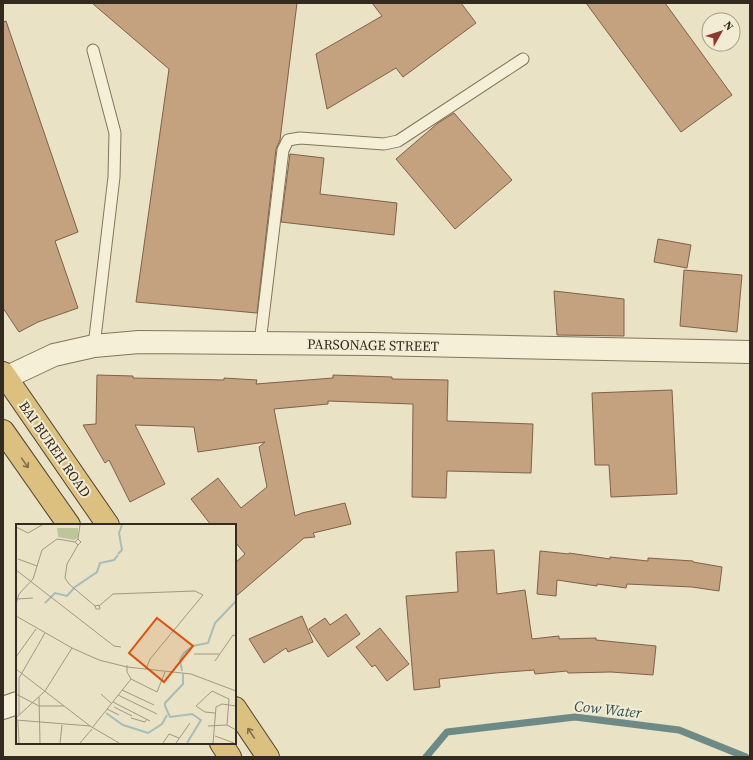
<svg xmlns="http://www.w3.org/2000/svg" width="753" height="760" font-family="'Source Serif 4',serif">
  <style>
    .lines { fill: none; stroke-linecap: round; stroke-linejoin: round }
    .stream { stroke: #6e8a86; stroke-width: 7 }
    .building { fill: #c4a27f; stroke: #7f6146 }
    .service-casing { stroke: #83745d; stroke-width: 13 }
    .minor-casing { stroke: #83745d; stroke-width: 24 }
    .trunk-casing { stroke: #514331; stroke-width: 24 }
    .service { stroke: #f5efd8; stroke-width: 11 }
    .minor { stroke: #f5efd8; stroke-width: 22 }
    .trunk { stroke: #dcc080; stroke-width: 22 }
    .oneway { stroke: #806e4b }
    .labels { text-anchor: middle; dominant-baseline: central; stroke-width: 4; stroke-linejoin: round; paint-order: stroke }
    .street-label { font-size: 14px; fill: #342b20; stroke: #f2ecd4 }
    .water-label { font-size: 15px; font-style: italic; fill: #305252; stroke: #f2ecd4 }
    .inset-river { fill: none; stroke: #a6bdb9; stroke-width: 2 }
    .inset-road { fill: none; stroke: #a19983; stroke-width: 1 }
    .view { fill: #d6540e; fill-opacity: 0.15; stroke: #d6540e; stroke-width: 2 }
    .inset-edge { fill: none; stroke: #342b20; stroke-width: 2 }
  </style>
  <rect width="100%" height="100%" fill="#e9e2c5"/>
  <g class="lines">
    <path class="stream" d="M426,757L447,732L575,717L679,730L746,757"/>
  </g>
  <path class="building" d="M92,3H297L280,140L276,149L257,313L136,302L169,69Z
    M372,3H461L476,23L403,77L396,68L327,109L316,54L382,16Z
    M586,3H665L732,95L681,132Z
    M6,21L78,232L55,241L78,308L38,322L19,332L3,308V22Z
    M454,113L512,180L455,229L396,159L438,123Z
    M290,154L324,158L320,194L397,203L394,235L281,222Z
    M658,239L691,245L687,268L654,262Z
    M684,270L742,275L737,332L680,326Z
    M554,291L624,299V336L557,335Z
    M97,375L133,376V378L224,380V378L257,380L256,384L333,378V375L392,377V379L448,380L447,421L533,424L531,473L447,471L446,498L412,497L413,404L328,401V404L274,409L295,516L302,513L345,503L351,524L313,533L315,537L304,538L235,597V563L245,554L235,542V525H211L191,499L218,478L241,508L267,487L259,447L265,442L198,452L194,427L135,425L165,484L130,502L109,460L105,463L83,425L96,424Z
    M672,390L677,494L611,497L609,465H595L592,393Z
    M494,550L497,594L525,590L532,639L559,636V639L596,638V640L656,646L653,675L611,672L568,673L567,671L535,674L534,670L495,673L439,679L440,687L414,690L406,596L458,592L456,552Z
    M540,551L569,554V553L610,559V557L648,561V558L693,561V562L722,567L719,591L692,587L627,584L626,588L597,584V586L557,580L556,596L537,594Z
    M346,614L360,634L328,657L309,629L325,618L330,625Z
    M302,616L313,642L288,652L286,648L264,663L249,639Z
    M380,628L409,664L387,681L375,665L372,667L356,647Z"/>
  <g class="lines">
    <g class="service-casing">
      <path id="service" d="M93,50L115,133L114,177L94,346
        M260,343L283,150L288,140L300,138L384,144L398,141L523,59"/>
    </g>
    <g class="minor-casing">
      <path id="minor" d="M3,379L54,355L94,346L139,342L371,344L750,352
        M3,708L17,703"/>
    </g>
    <g class="trunk-casing">
      <path id="trunk" d="M3,373L108,525
        M3,431L69,525
        M235,708L268,757
        M221,743L230,757"/>
    </g>
    <use href="#service" class="service"/>
    <use href="#minor" class="minor"/>
    <use href="#trunk" class="trunk"/>
  </g>
  <defs><path id="oneway-shaft" d="M-6 0H5M1.5-3L5.5 0L1.5 3" fill="none" stroke-width="1.6" stroke-linecap="round" stroke-linejoin="round"/></defs>
  <g class="oneway">
    <use href="#oneway-shaft" transform="translate(25 463) rotate(55)"/>
    <use href="#oneway-shaft" transform="translate(251 733) rotate(-124)"/>
  </g>
  <g class="labels">
    <g class="street-label">
      <text transform="translate(373 345) rotate(1)">PARSONAGE STREET</text>
      <text transform="translate(55 449) rotate(55)">BAI BUREH ROAD</text>
    </g>
    <g class="water-label">
      <text transform="translate(608 709) rotate(6)">Cow Water</text>
    </g>
  </g>
  <g transform="translate(16 524)">
    <rect width="220" height="220" fill="#e9e2c5"/>
    <path d="M41,4H62V14L58,16L42,13Z" fill="#bdc69a"/>
    <path class="inset-river" d="M102,30L106,26L103,9L106,1M29,79L39,69L51,72L59,63L81,48L84,39L98,36L102,31M166,147L164,136L168,129L177,122L192,119L199,99L220,77M167,150V160L149,179V182L154,193L176,190L185,196L171,219M90,189L107,201L132,209L146,200L151,191"/>
    <path class="inset-road" d="M0,3L12,9L26,1M62,15L64,1M62,21L51,40L49,54L53,60L79,82L80,85H84L83,81L79,82M2,35L21,42M0,46L98,122L105,123M1,75L17,74M0,80L3,70L17,55L26,26L41,15L59,18L62,21L65,18L62,15L59,18M83,82L97,70L179,67L187,71L134,135L130,145M0,92L56,124L83,136L111,143L175,150L220,167M178,130H203M0,133L20,105M199,137L217,111L220,112M0,145L74,202L103,219M115,155L141,168L149,148M106,166L138,181M0,170L23,182H48M85,170L96,180M102,171L141,190M23,173L24,219M97,178L134,197M98,183L116,192M91,185L103,191M199,189L189,188L180,182L196,167L213,175L211,201M3,191V154L29,109M0,194L29,167L56,124M115,194L129,198L131,195M0,196L74,202M2,197L3,219M192,202L211,201L220,206M76,204L115,155L111,148V141M199,212L218,219M44,219L46,201M64,219L76,205M147,219L153,210L163,214M160,219L174,199M197,219L200,183L206,180L220,182"/>
    <path class="view" d="M141,94L177,122L148,158L113,129Z"/>
    <rect width="220" height="220" class="inset-edge"/>
  </g>
  <rect width="753" height="760" fill="none" stroke="#342b20" stroke-width="8"/>
  <g transform="translate(721 32) rotate(51)"><circle r="19" fill="#f2ecd4" stroke="#a69f8c"/>
  <path d="M0-3L7 15L0 10L-7 15Z" fill="#8b3a33"/>
  <text y="-6" font-size="11" font-weight="bold" text-anchor="middle" fill="#342b20">N</text>
  </g>
</svg>
